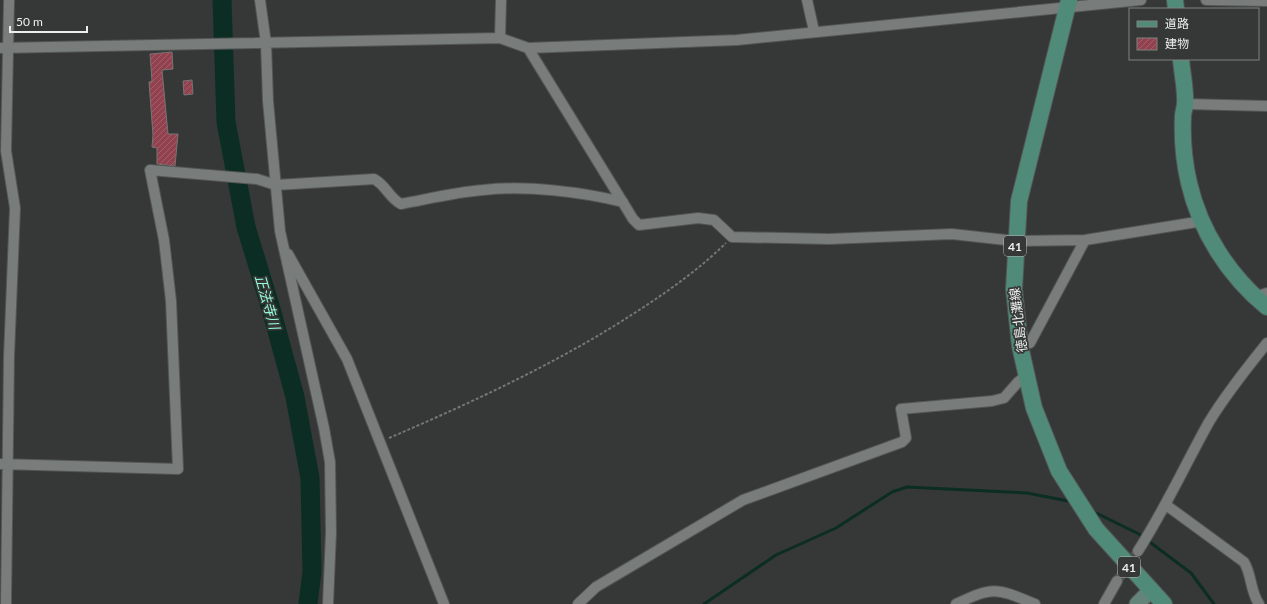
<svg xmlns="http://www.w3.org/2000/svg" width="1267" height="604" font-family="Lato,'Noto Sans JP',sans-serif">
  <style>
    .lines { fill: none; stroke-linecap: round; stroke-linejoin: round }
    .stream { stroke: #0c2d23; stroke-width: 3 }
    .river { stroke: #0c2d23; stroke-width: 19 }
    .building { fill: url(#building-hatch); stroke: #787474 }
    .street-tunnel { stroke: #515353; stroke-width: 10; stroke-dasharray: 10 5; stroke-linecap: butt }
    .street-casing { stroke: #535654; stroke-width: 12 }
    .secondary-casing { stroke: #535654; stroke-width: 17 }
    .primary-casing { stroke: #535654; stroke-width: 18 }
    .path { stroke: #747776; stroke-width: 2; stroke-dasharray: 3 2; stroke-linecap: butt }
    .street { stroke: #787c7b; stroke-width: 10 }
    .secondary { stroke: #64847a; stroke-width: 15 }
    .primary { stroke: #508b79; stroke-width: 16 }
    .labels { text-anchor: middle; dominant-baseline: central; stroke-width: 3.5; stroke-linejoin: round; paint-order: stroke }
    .shield { fill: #353837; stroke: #b6b8b8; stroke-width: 1 }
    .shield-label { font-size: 12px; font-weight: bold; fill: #edefef }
    .street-label { font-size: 13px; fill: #edefef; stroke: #353837 }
    .water-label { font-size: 14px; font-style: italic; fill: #94fbd6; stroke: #353837 }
  </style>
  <defs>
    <pattern id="building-hatch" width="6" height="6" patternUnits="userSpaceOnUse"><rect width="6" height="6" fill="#92424f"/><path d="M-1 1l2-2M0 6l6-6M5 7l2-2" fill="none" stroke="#a25e69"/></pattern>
  </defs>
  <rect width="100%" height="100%" fill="#353837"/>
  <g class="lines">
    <path class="stream" d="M1092,511L1139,534L1191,573L1214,604
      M704,604L776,555L836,528L892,492L907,487L1027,493L1073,502"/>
    <path class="river" d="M222,0L226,122L246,227L271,309L295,397L310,478L312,572L308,604"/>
  </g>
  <path class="building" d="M172,52L173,69L162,70L168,134H178L175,166L157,164V148L152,147L153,135L149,82L152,81L150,54Z
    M192,80L193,94L184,95L183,81Z"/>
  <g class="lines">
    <path class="street-tunnel" d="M1117,581L1138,551"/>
    <g class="street-casing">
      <path id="street" d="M260,0L266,43L268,101L280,231L324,428L330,462L331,532L328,604
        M807,0L814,31
        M1206,0L1267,1
        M500,38L501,0
        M0,48L500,38L528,48L737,40L1141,0
        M528,48L633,219L639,225L698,218L714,220L732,237L829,239L952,234L1015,241L1085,240L1203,221
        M1185,104L1267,106
        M288,254L347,359L444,604
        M1255,297L1267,293
        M1020,346L1030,343L1085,240
        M0,464L178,469L171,301L164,240L150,170L257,179L276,185L374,179C386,185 389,198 401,204C428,199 456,192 483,190C526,185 582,192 623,202
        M1166,505L1244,562C1252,575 1250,591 1259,604
        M1138,551C1165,509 1185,465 1209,422C1226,394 1246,369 1267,343
        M6,604L9,356L15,208L6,151L9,0
        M578,604L596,587L743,500L902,442L906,438L901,409L992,401L1004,398L1018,382L1026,376
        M956,604C994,586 996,588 1035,604
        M1104,604L1117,581"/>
    </g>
    <g class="secondary-casing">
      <path id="secondary" d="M1137,604L1150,591"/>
    </g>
    <g class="primary-casing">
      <path id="primary" d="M1069,0L1019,201L1014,289L1020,346L1034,408L1059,471L1096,529L1164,604
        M1175,0L1176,9
        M1181,59C1182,73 1186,90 1185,104C1185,108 1183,112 1183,116C1182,138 1184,162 1189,183C1200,231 1229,276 1267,307"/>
    </g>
    <path class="path" d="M389,438C466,405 542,370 614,326C654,301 692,276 726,243"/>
    <use href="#street" class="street"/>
    <use href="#secondary" class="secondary"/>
    <use href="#primary" class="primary"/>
  </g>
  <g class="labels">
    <g class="shield">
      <rect x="1004" y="236" width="22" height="20" rx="3"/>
      <rect x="1118" y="557" width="22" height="20" rx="3"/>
    </g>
    <g class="shield-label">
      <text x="1015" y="246">41</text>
      <text x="1129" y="567">41</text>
    </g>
    <g class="street-label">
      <text transform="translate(1018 320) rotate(-97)">徳島北灘線</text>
    </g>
    <g class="water-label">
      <text transform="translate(268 302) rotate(74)">正法寺川</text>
    </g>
  </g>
  <rect x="1129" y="8" width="130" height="52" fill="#353837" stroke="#7f8181"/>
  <rect x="1137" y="21" width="20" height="6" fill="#508b79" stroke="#7f8181"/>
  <text x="1165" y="28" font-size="12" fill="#edefef">道路</text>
  <rect x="1137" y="38" width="20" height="12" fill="url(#building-hatch)" stroke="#7f8181"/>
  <text x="1165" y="48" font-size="12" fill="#edefef">建物</text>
  <path d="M10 26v6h77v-6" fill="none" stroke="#edefef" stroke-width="2"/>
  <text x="16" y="26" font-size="12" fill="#edefef" stroke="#353837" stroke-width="3" paint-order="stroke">50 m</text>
</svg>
